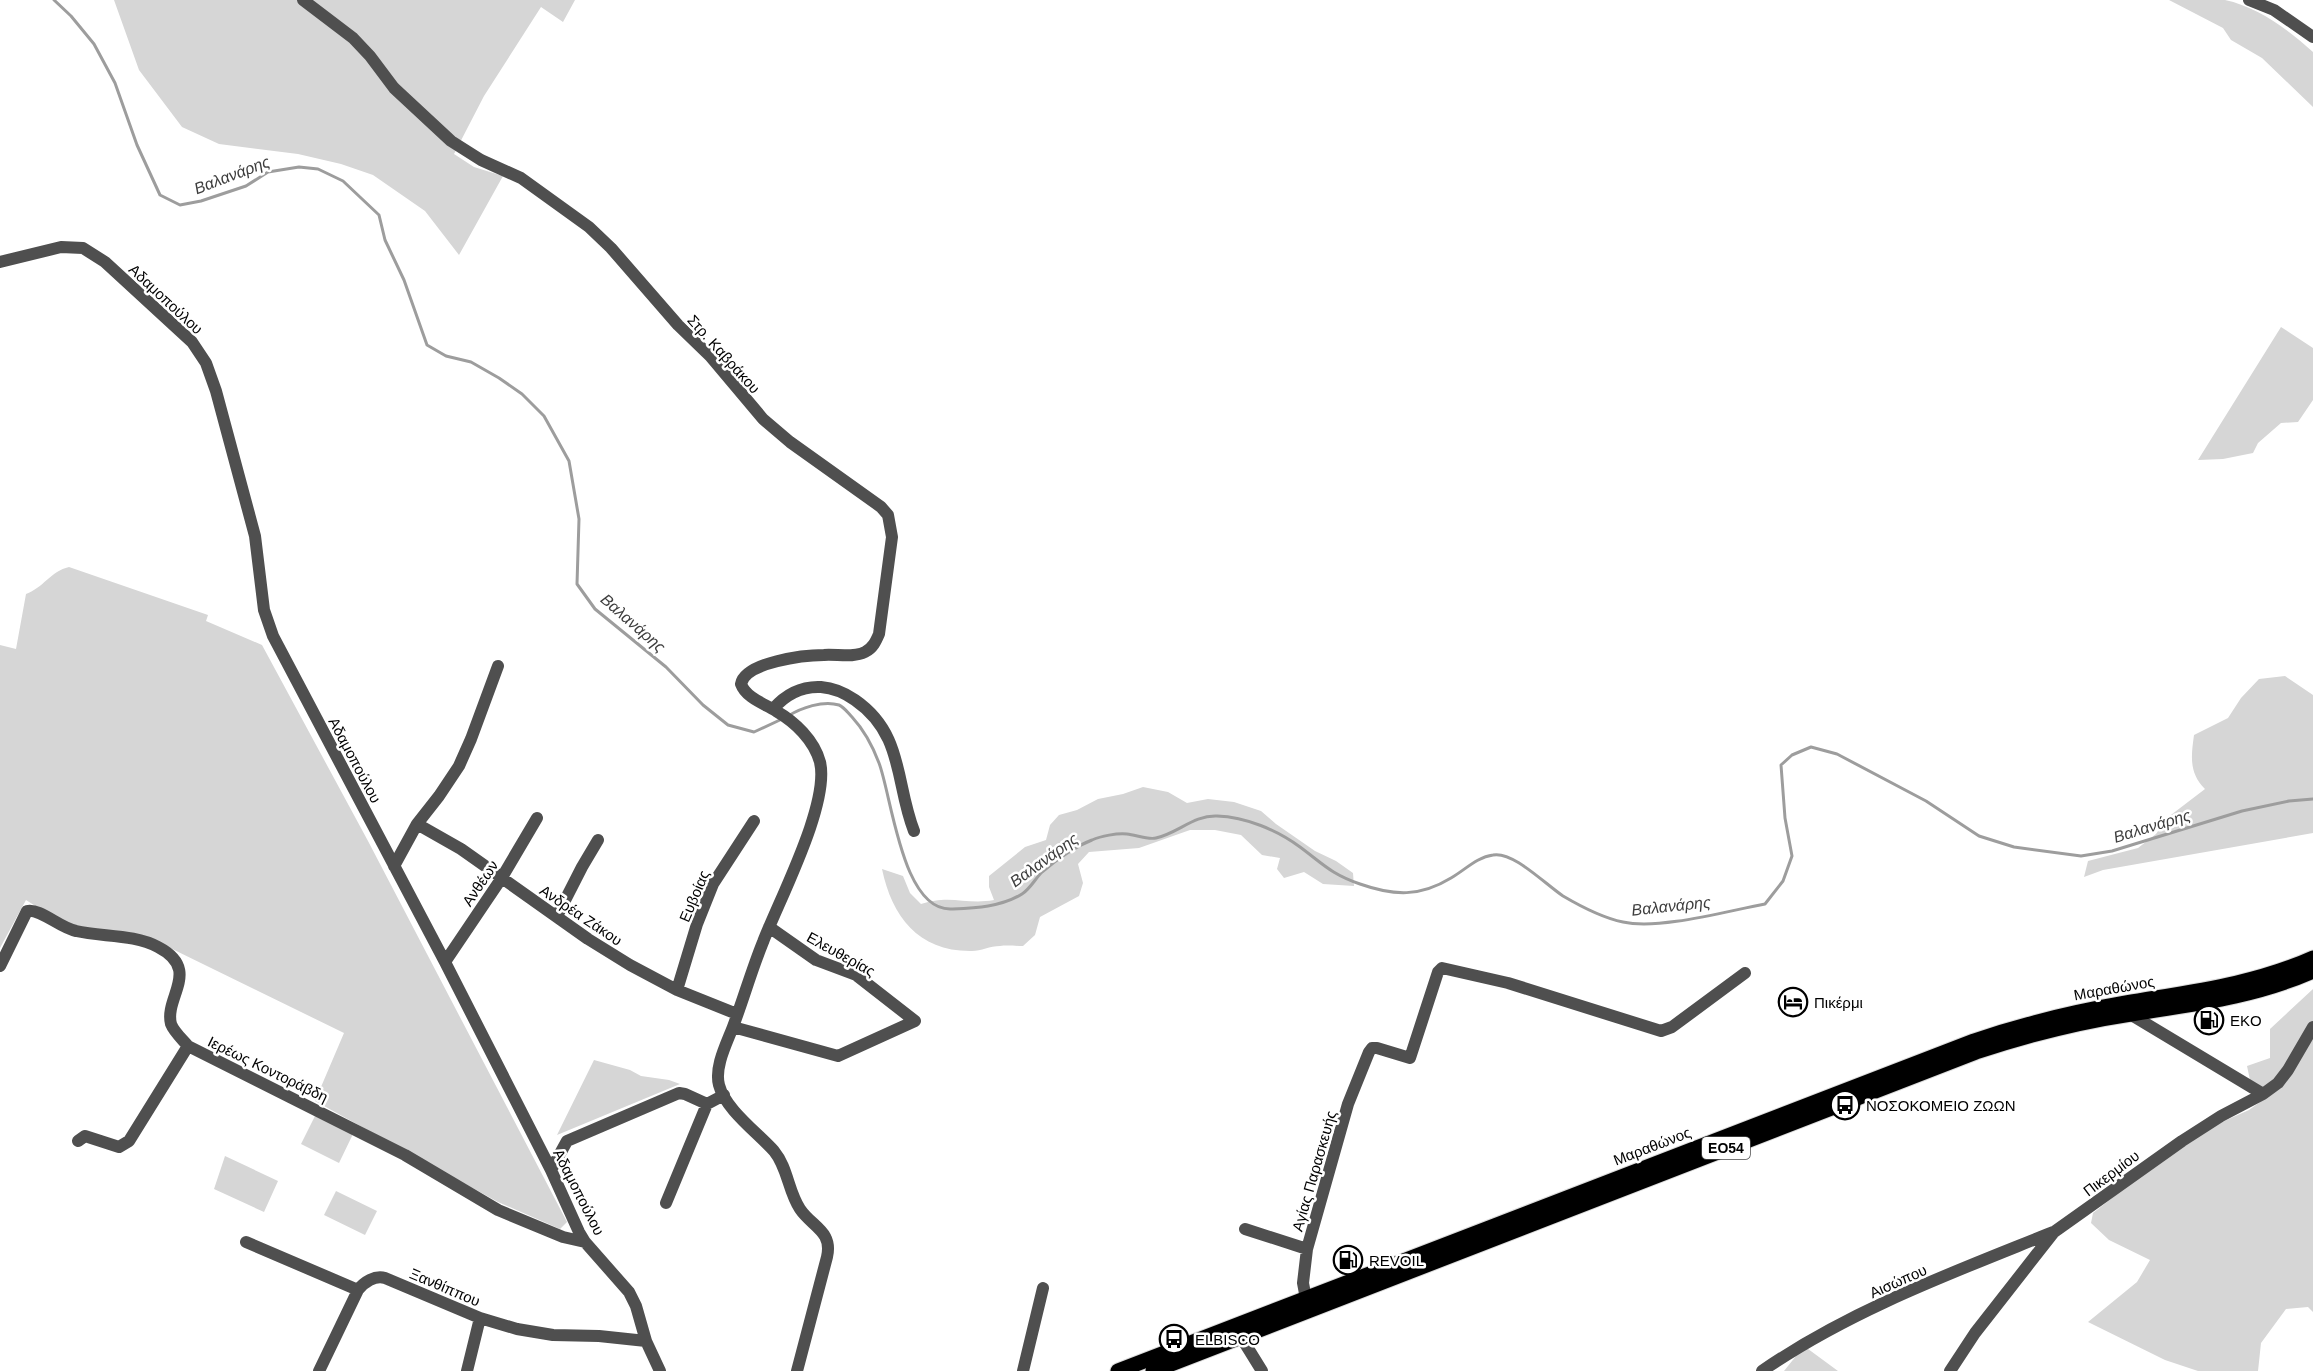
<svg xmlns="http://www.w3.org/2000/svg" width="2313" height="1371" font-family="Arial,sans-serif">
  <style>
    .green { fill: #d6d6d6 }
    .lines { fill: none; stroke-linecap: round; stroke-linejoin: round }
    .stream { stroke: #9d9d9d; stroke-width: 3 }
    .major-casing { stroke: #dbdbdb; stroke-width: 17 }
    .minor { stroke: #4f4f4f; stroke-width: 12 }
    .major { stroke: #000; stroke-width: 15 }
    .labels { text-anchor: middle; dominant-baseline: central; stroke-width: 5; stroke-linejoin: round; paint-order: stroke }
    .shield { fill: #fff; stroke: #4c4c4c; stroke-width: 1.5 }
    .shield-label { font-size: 14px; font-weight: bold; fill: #000 }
    .street-label { font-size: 15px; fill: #000; stroke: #fff }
    .poi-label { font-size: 15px; fill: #000; stroke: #fff; text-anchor: start }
    .water-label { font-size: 16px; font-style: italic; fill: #3e3e3e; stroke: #fff }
  </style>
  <rect width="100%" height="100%" fill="#fff"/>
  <path class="green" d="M114,0H575L563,22L541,7L484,96L454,154L474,167L503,176L459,255L425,211L373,175L341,164L298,154L219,144L182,127L139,70Z
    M2169,0C2187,0 2208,0 2225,0C2258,7 2289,30 2313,52V107L2262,58L2231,40L2223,28Z
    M2281,327L2313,348V400L2298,422L2281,423L2258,443L2253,453L2223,459L2198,460Z
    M69,567L208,615L206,621L262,645L368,841L567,1222L560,1229L498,1202L315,1101L344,1033L162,944L62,923L26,900L0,948V645L16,649L26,594C43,588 51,571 69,567Z
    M2285,676L2313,695V833L2103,870L2084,877L2088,861L2138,848L2156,834L2167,818L2205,789C2189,773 2191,757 2194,735L2228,718L2241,698L2259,679Z
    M1143,787L1168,792L1187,803L1208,799L1234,802L1261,811L1276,824L1315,851L1336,861L1353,873L1354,886L1323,884L1304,872L1284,878L1277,869L1280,858L1262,855L1241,835L1215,830H1190L1139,848L1089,852L1078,864L1083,883L1079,896L1040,917L1035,935L1023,946C1015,946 1007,945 1000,946C990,946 981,951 972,951C919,952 892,917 882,869L903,876L910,893L921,904C950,894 966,905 994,900L989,887V876L1025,847L1046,840L1050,825L1059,815L1077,810L1098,799L1123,794Z
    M2313,989V1312L2308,1307L2286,1309L2261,1343L2258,1371H2198L2165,1360L2088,1322L2137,1282L2150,1260L2109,1240L2091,1223L2093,1213L2159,1161L2213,1126L2249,1110L2267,1097L2250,1080L2247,1066L2270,1058V1029Z
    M594,1060L630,1070L641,1076L669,1080L680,1084L557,1135Z
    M315,1116L353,1134L339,1163L301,1144Z
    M225,1156L278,1181L264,1212L214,1189Z
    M336,1191L377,1211L365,1235L324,1215Z
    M1804,1346L1838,1371H1784Z"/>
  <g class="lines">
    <path class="stream" d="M54,0L71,16L94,44L115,83L137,145L160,195L180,205L201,201L246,186L268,172L299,167L318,169L343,181L379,215L385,240L404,280L427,345L446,356L471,362L499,378L522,394L544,416L569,461L579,519L577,584L595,609L666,667L703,705L728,725L754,732L782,719
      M788,716C801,708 823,700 839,705C844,707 848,713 852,717C864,730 873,747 879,763C892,797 902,912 952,909C975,908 1001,907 1022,894C1030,889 1035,879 1042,872C1056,860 1074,847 1092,840C1101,836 1117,833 1127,834C1136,835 1148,840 1156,838C1178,833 1194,815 1217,816C1246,817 1277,830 1300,847C1323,864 1331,874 1360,884C1394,896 1420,897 1451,878C1465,870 1477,857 1493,855C1513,851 1545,884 1563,896C1580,906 1603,918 1623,922C1660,930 1727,911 1765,904L1783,881L1792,856L1785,818L1781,765L1792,755L1811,747L1837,754L1926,801L1979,836L2014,847L2081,856L2112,851L2242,811L2289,801L2313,799"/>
    <g class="major-casing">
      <path id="major" d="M1118,1371L1974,1041C2024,1024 2074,1012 2126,1003C2190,992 2253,985 2313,958
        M1153,1371L1976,1052C2027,1035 2078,1022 2131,1014C2193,1004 2255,997 2313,971"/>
    </g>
    <path class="minor" d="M303,0L353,38L370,56L394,88L451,141L481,160L521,178L589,227L611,248L678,325L710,356L763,419L790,442L881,507L888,515L892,537L879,634C876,641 873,648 865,652C853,658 837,654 824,655C805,655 745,662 741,684C746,698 765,704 776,711C795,722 814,740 820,762C830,804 779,900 763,942C752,969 744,997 734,1024C728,1041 714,1066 719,1085C725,1109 758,1133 774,1151C788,1168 788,1191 800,1209C812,1227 833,1231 827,1257L797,1371
      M2249,0L2274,10L2313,37
      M0,262L61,247L83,248L105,262L192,342L206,363L216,391L255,536L264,610L273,636L445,962L551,1170L579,1232L585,1242L629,1292L636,1306L646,1341L660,1371
      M773,709C786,694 801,686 821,687C834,688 845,693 855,700C904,734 895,782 914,831
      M417,824L461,849L588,939L630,965L677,990L737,1014
      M394,866L417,824L439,796L459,766L471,739L498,666
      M557,916L582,867L598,840
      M445,962L501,879L537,818
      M0,966L27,911C40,908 60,928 76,931C102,937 134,934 158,947C202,970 164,997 171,1024C174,1032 183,1040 188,1046L405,1155L498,1210L563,1237L585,1242
      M677,990L697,924L713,884L754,821
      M2130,1014L2263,1094
      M733,1027L838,1056L915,1021L856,975L816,960L769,927
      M78,1141L85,1136L119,1147L129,1141L188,1046
      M551,1170L567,1141L679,1093L685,1094L707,1104L724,1095
      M666,1203L707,1104
      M1245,1229L1307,1249
      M246,1242L358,1290
      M1306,1299L1303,1283L1307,1249L1348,1104L1369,1052L1372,1048H1377L1410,1058L1438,972L1442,968L1508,983L1661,1031L1672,1027L1745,973
      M1241,1337L1262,1371
      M319,1371L358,1290C364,1282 375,1275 385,1278L480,1318L517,1329L553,1335L599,1336L646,1341
      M467,1371L480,1318
      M1023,1371L1043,1288
      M1762,1371C1850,1310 1954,1272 2053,1232
      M1950,1371L1975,1333L2054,1232L2182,1141L2221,1116L2263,1094L2278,1083L2288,1070L2313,1027"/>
    <use href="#major" class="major"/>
  </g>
  <defs>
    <g id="hotel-ring" transform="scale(1.5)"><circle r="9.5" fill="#fff" stroke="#000" stroke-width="1.5"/><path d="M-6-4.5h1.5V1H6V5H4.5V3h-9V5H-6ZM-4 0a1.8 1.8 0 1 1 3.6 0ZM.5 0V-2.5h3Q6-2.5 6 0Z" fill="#000"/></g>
    <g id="fuel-ring" transform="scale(1.5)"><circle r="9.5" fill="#fff" stroke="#000" stroke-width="1.5"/><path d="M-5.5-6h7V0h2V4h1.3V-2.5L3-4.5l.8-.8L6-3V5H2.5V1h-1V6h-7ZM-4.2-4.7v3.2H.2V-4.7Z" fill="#000"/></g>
    <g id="bus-ring" transform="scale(1.5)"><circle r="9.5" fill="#fff" stroke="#000" stroke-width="1.5"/><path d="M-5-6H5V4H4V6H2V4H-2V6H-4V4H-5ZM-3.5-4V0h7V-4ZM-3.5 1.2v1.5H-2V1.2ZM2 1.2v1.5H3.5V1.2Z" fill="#000"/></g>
  </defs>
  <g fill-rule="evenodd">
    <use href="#hotel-ring" x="1793" y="1002"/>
    <use href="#fuel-ring" x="2209" y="1020"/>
    <use href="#bus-ring" x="1845" y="1105"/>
    <use href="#fuel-ring" x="1348" y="1260"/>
    <use href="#bus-ring" x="1174" y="1339"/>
  </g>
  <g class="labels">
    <rect class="shield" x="1702" y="1137" width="48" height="22" rx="4.5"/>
    <g class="shield-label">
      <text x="1726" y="1148">ΕΟ54</text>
    </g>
    <g class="street-label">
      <text transform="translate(166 299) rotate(43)">Αδαμοπούλου</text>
      <text transform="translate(724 354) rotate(48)">Στρ. Καβράκου</text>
      <text transform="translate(355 760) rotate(62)">Αδαμοπούλου</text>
      <text transform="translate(480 883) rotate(-56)">Ανθέων</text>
      <text transform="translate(694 896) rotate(-67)">Ευβοίας</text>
      <text transform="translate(581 915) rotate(34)">Ανδρέα Ζάκου</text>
      <text transform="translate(841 954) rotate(29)">Ελευθερίας</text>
      <text transform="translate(2114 988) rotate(-10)">Μαραθώνος</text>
      <text transform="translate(268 1069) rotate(26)">Ιερέως Κοντοράβδη</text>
      <text transform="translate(1652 1146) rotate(-21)">Μαραθώνος</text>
      <text transform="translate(1314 1171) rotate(-74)">Αγίας Παρασκευής</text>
      <text transform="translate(2111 1173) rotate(-37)">Πικερμίου</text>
      <text transform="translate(579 1192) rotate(63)">Αδαμοπούλου</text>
      <text transform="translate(1898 1281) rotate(-24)">Αισώπου</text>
      <text transform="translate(445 1287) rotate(23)">Ξανθίππου</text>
    </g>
    <g class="poi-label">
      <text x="1814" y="1002">Πικέρμι</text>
      <text x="2230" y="1020">EKO</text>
      <text x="1866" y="1105">ΝΟΣΟΚΟΜΕΙΟ ΖΩΩΝ</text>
      <text x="1369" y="1260">REVOIL</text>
      <text x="1195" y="1339">ELBISCO</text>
    </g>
    <g class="water-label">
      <text transform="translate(232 175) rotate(-21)">Βαλανάρης</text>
      <text transform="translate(633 623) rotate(41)">Βαλανάρης</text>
      <text transform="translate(2152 826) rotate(-17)">Βαλανάρης</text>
      <text transform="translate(1044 860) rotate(-36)">Βαλανάρης</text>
      <text transform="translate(1671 906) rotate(-6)">Βαλανάρης</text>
    </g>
  </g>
</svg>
